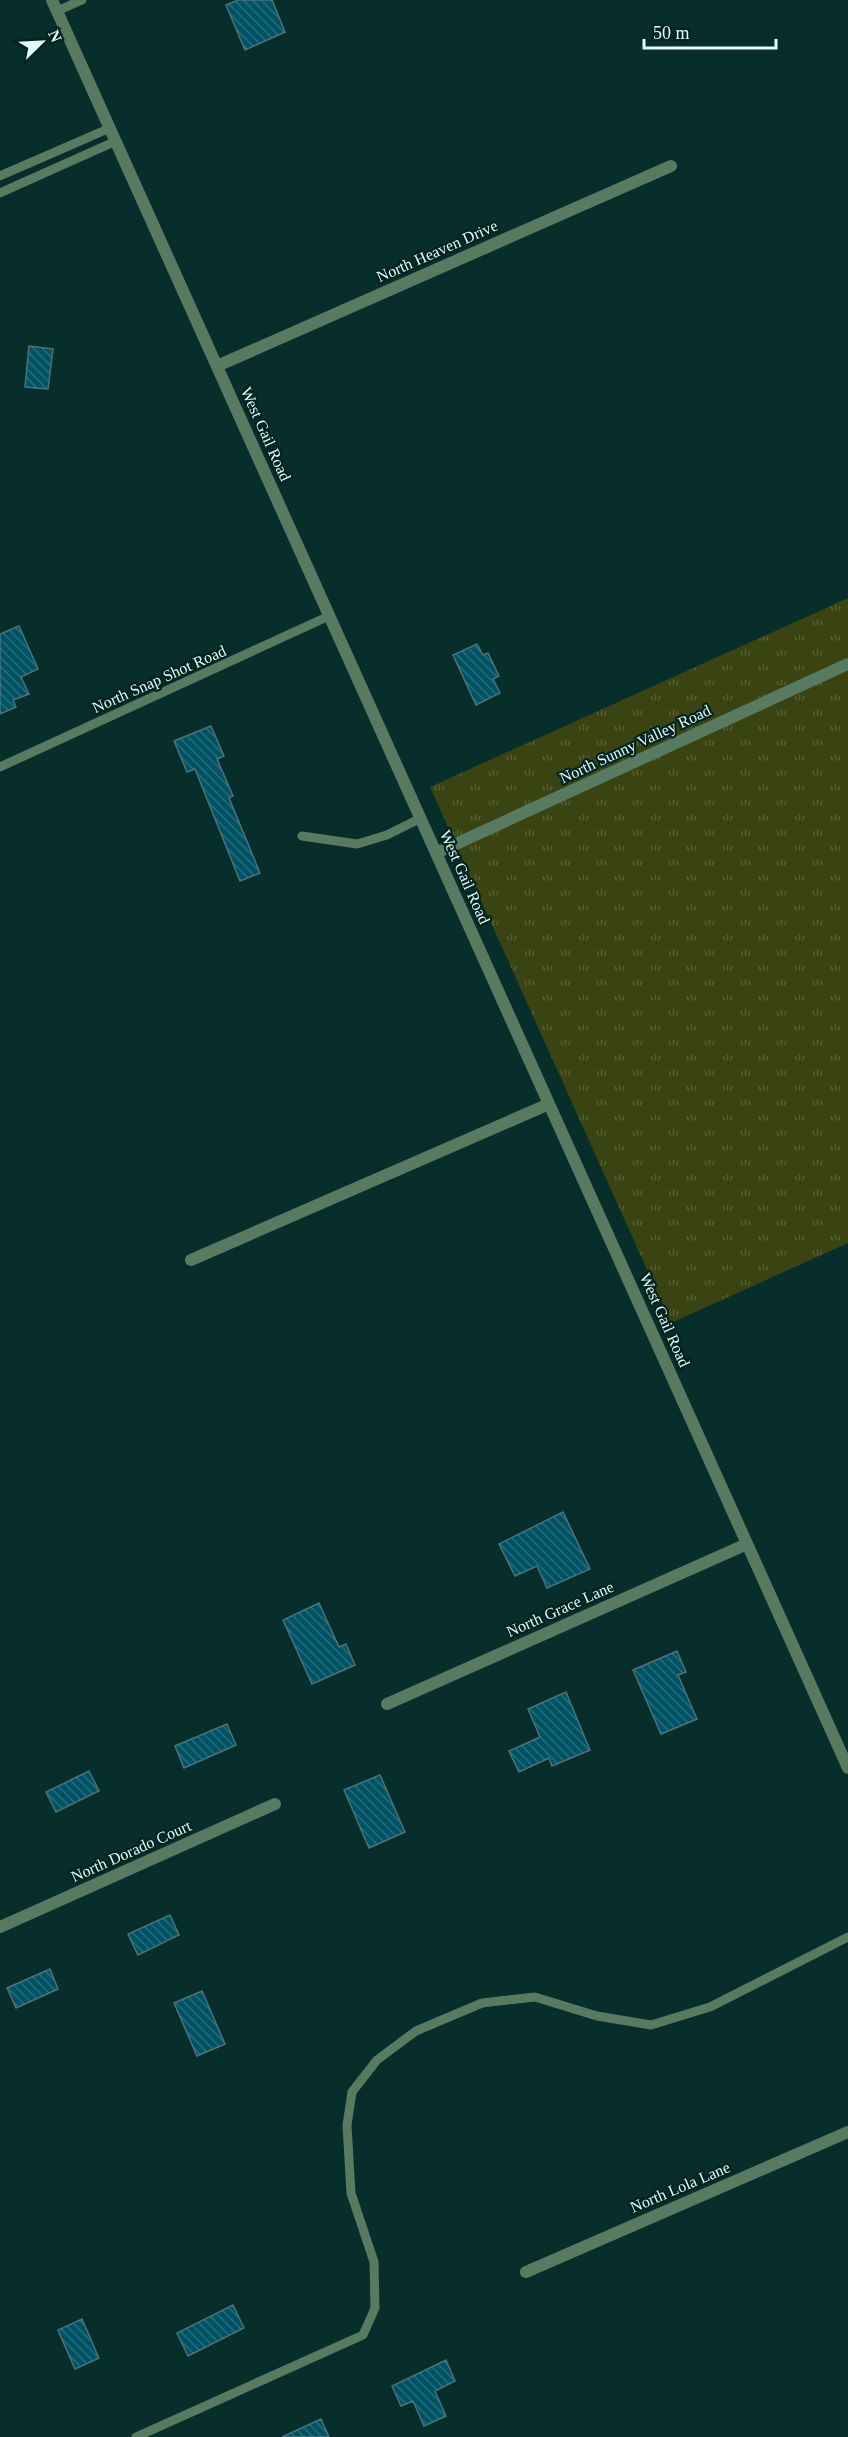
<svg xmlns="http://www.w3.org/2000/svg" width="848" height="2437" font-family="'Times New Roman',serif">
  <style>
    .grass { fill: url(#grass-tufts) }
    .building { fill: url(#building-back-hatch); stroke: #4e717b; stroke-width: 1.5 }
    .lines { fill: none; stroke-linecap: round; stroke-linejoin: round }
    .service { stroke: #587a61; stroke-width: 9 }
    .minor { stroke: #587a61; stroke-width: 12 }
    .labels { text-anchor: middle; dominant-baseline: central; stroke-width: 4.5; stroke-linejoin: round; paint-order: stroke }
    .street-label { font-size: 16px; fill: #e6faf7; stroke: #002420 }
  </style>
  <defs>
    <pattern id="grass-tufts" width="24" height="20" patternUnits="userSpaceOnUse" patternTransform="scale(1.5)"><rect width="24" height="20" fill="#3a4312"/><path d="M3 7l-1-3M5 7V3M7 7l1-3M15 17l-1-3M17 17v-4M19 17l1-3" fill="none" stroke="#565f35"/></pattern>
    <pattern id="building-back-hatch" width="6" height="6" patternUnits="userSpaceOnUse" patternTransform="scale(1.5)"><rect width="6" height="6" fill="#005364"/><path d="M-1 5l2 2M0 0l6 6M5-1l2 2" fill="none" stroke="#256d7b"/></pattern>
  </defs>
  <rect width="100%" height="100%" fill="#072e2a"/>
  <path class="grass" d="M848,598V1243L671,1323L430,787Z"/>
  <path class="building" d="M238,0H272L285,32L245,50L226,5Z
    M29,346L53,349L48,389L25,387Z
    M19,626L38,669L21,677L29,694L13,700L16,707L0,714V634Z
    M477,644L483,655L488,653L499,676L493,679L500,693L476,705L453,655Z
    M211,726L224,756L217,759L233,796L229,798L260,873L240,881L195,769L187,772L174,741Z
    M563,1512L590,1569L547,1588L537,1566L515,1576L499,1544Z
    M319,1603L339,1647L346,1644L355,1665L312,1684L283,1620Z
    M677,1651L686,1672L678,1675L697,1719L661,1734L633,1670Z
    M566,1692L590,1750L552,1766L549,1758L519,1772L509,1751L540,1737L528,1709Z
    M227,1724L236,1745L184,1768L175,1746Z
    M89,1771L99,1791L56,1812L46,1792Z
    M380,1775L405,1832L369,1848L344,1790Z
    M170,1915L179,1935L138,1955L128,1934Z
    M50,1969L58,1989L16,2008L7,1988Z
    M202,1991L225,2044L197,2056L174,2003Z
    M233,2305L244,2328L188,2356L177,2333Z
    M82,2319L99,2358L75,2369L58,2330Z
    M446,2360L455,2381L435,2391L446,2416L424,2426L413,2401L401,2406L392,2386Z
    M321,2419L329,2437H282Z"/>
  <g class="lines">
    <path class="service" d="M57,11L82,0
      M0,176L110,128
      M0,193L116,141
      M0,767L329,616
      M302,836L357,844L387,835L421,818
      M136,2437L363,2335L375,2308L374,2262L351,2193L347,2125L352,2092L377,2060L416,2031L482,2003L535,1997L597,2016L651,2025L710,2007L848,1937"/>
    <path class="minor" d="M52,0L848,1768
      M217,366L671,166
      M436,853L848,664
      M191,1260L549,1104
      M387,1704L747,1544
      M0,1927L275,1804
      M526,2272L848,2132"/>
  </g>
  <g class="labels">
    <g class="street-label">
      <text transform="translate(437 251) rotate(-24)">North Heaven Drive</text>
      <text transform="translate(266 434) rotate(66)">West Gail Road</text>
      <text transform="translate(159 679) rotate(-24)">North Snap Shot Road</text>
      <text transform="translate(635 744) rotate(-25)">North Sunny Valley Road</text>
      <text transform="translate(465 877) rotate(66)">West Gail Road</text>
      <text transform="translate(665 1320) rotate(66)">West Gail Road</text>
      <text transform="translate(560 1609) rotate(-24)">North Grace Lane</text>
      <text transform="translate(131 1851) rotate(-24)">North Dorado Court</text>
      <text transform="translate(680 2187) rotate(-23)">North Lola Lane</text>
    </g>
  </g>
  <g transform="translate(42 42) rotate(66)" stroke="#002420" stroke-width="4.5" paint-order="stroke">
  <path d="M0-4.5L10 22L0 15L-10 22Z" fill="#e6faf7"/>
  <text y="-9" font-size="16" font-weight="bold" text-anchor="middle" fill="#e6faf7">N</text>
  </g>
  <path d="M644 39v9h132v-9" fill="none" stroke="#e6faf7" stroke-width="3"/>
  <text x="653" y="39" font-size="18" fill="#e6faf7" stroke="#002420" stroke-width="4.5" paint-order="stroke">50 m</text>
</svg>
